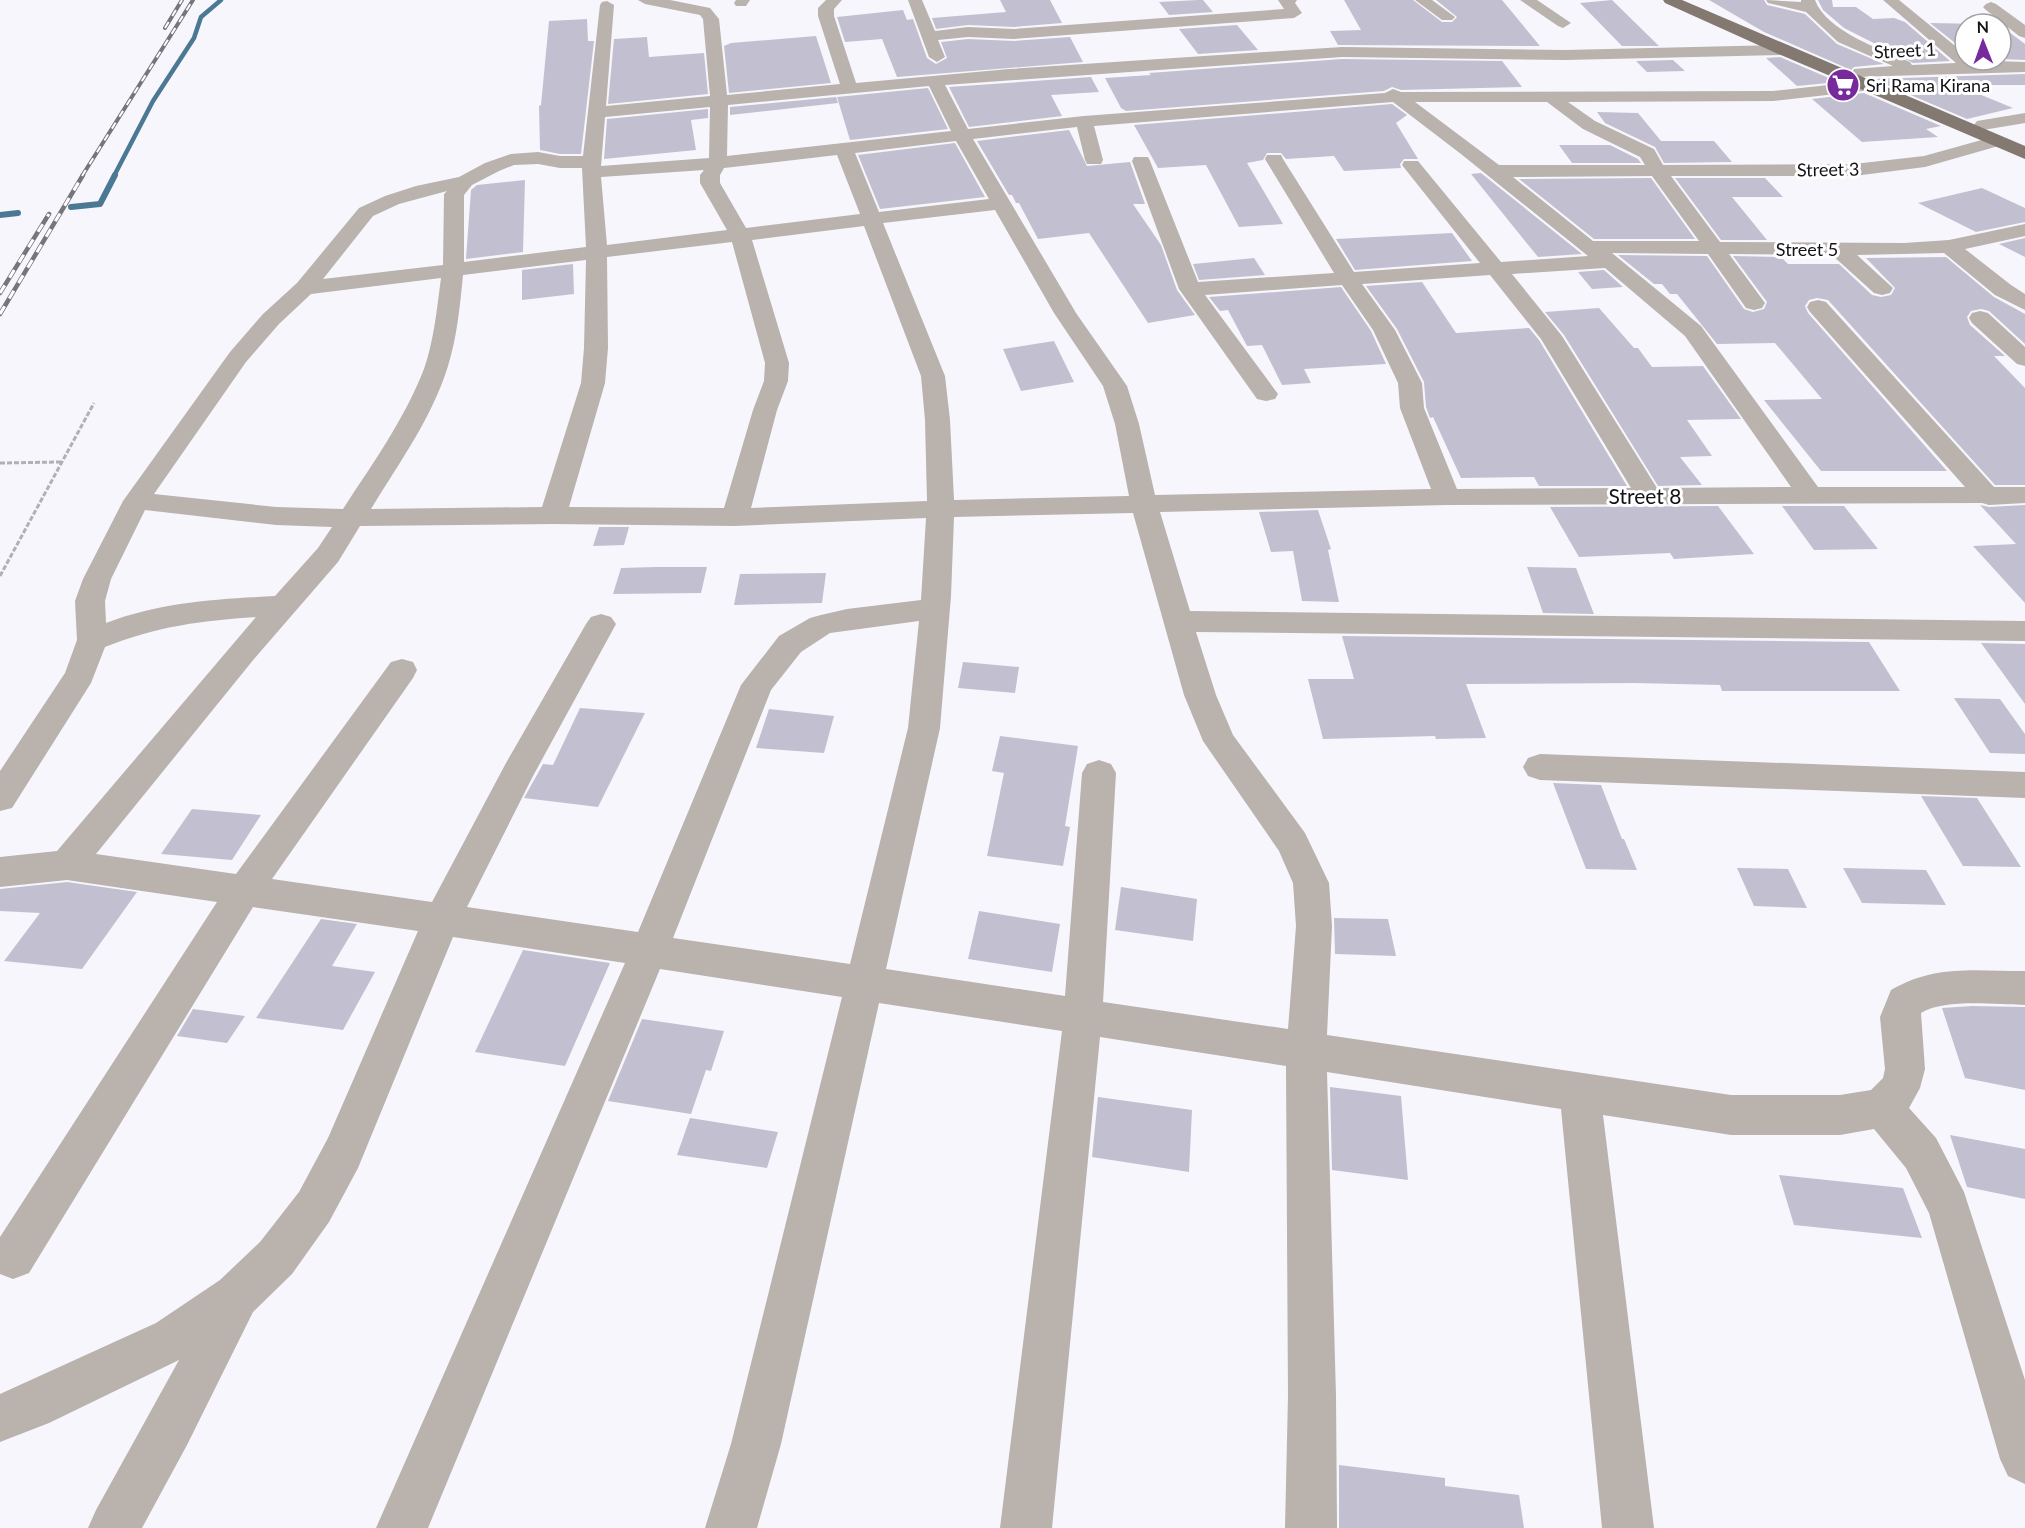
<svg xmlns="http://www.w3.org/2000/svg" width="2025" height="1528" font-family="Lato,sans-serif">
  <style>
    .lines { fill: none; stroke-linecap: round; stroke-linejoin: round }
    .stream-far1 { stroke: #4b7994; stroke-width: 4.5 }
    .stream { stroke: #4b7994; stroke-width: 6 }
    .building { fill: #c2c0d0 }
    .path { stroke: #b1b0b7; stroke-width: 3; stroke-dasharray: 5 2; stroke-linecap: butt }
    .minor { fill: #b9b2ad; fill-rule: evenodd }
    .major { fill: #847970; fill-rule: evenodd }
    .rail-far1-casing { stroke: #76757b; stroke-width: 4 }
    .rail-casing { stroke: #76757b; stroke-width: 4.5 }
    .rail-far1 { stroke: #fff; stroke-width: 2; stroke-dasharray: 7; stroke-linecap: butt }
    .rail { stroke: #fff; stroke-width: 3; stroke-dasharray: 9; stroke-linecap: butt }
    .labels { text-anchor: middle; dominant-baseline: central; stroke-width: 6; stroke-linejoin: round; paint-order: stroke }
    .far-street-label { font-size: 18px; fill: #131217; stroke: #fff }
    .far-poi-label { font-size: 18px; fill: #131217; stroke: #fff; text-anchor: start }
    .street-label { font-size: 21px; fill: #131217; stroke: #fff }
  </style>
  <rect width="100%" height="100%" fill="#f7f6fd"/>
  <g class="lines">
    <path class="stream-far1" d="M114,176L153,101L194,38L201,17L221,0"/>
    <path class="stream" d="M71,207L100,204L115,175
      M0,215L18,213"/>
  </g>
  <path class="building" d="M1000,0H1050L1062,23L1014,27L968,25L936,29L932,18L1006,12Z
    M1198,0H1203L1213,12L1169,15L1159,2Z
    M1344,0H1413L1442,22H1452L1457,17L1436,0H1502L1540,46L1338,45L1330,31L1361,30Z
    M1612,0L1659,46H1622L1580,3Z
    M1709,0H1764L1767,5L1805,14L1837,44L1884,64L1854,67L1851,70L1764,32Z
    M1818,0H1832L1833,7H1856L1873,19L1894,18L1905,22L1950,61L1913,63L1844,28L1823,10Z
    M903,10L907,20L913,19L927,58L936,64L947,58L941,42L968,39L1014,41L1070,37L1083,62L897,77L882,39L845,42L837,17Z
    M587,19L588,41H594L581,154H560L540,150L539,106L541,105L549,21Z
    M1930,23L1985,24H1965V51Z
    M1237,25L1258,50L1198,54L1179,29Z
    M2001,26L2025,44V60L2001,59Z
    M816,36L831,83L729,93L724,46L731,43Z
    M647,37L649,57L704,53L708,94L608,104L614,39Z
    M1780,57L1838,82L1797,86L1766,58Z
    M1342,59L1502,61L1522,87L1401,90L1392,87L1384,91L1126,111L1121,108L1105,78L1151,75L1149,73Z
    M1673,60L1685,71L1647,72L1636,61Z
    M2025,74V85H1957L2013,108L1967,119L1873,79Z
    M1091,77L1099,92L1051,95L1062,116L969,127L949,87Z
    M928,88L948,129L850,140L837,97Z
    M1864,93L1941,126L1926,129L1938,137L1862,142L1812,99Z
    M836,97L838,103L730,115V107Z
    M1392,104L1407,115L1396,123L1418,159H1404L1400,164L1401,168L1344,171L1334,156L1286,159L1281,153H1267L1263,160L1247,163L1283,224L1239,227L1206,165L1158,168L1134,125Z
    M708,109V118L691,120L696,150L604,159L607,119Z
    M1597,112L1638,113L1661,141H1714L1732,162L1664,163L1655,147L1605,123Z
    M1069,130L1087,166L1130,162L1145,204H1133L1161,245L1177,290L1195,315L1148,323L1089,233L1038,239L1019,203H1016L1012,195H1009L977,141Z
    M955,143L985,197L880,209L858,155Z
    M1559,145H1610L1638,159L1641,163H1572Z
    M1481,173L1582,254L1538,257L1471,174Z
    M1651,178L1695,239H1594L1519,179Z
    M1675,178H1765L1783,197H1732L1767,240H1721Z
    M525,180L523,252L466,259L471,190L477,185Z
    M1982,188L2025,208V222L1976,232L1918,203Z
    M1452,233L1472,261L1355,270L1336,239Z
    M2025,238V257L1999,244Z
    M1618,255L1707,256L1744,309L1753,312L1764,309L1767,302L1733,256L1781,257L1788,264H1839L1872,295L1881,297L1891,295L1895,288L1866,258L1946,257L1994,297L2025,314V344L1989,311L1981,309L1971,311L1967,317L1970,325L2005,356H1994L2025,388V485H1995L1828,300L1817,298L1809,300L1805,306L1808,313L1947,471H1821L1764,400L1822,399L1775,343L1717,344L1677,294H1670L1662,284H1654Z
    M1254,258L1265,275L1199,280L1193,264Z
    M573,264L574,294L522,300V270Z
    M1604,270L1623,287L1592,289L1578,272Z
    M1422,282L1456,333L1529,328L1539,340L1627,486H1539L1534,477H1530L1461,478L1433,417L1430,418L1426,407L1424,382L1397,329L1366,286Z
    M1341,287L1371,331L1386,364L1304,369L1311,383L1282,385L1262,345L1247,346L1228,310L1220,311L1209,297Z
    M1599,308L1634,348H1638L1652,367L1703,366L1741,419L1687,420L1712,456L1680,457L1702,485L1658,486L1564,335L1545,312Z
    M1054,341L1074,382L1021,391L1003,349Z
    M1980,505L1989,507L2025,505V603L1973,546L2016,544Z
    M1718,506L1754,554L1674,559L1670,553L1579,557L1550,507Z
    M1782,506H1844L1878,549L1814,550Z
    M1318,510L1331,549L1328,550L1339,602L1302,601L1293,551L1271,552L1259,512Z
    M599,527H629L624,545L593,546Z
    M655,567H707L701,593L613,594L621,568Z
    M1527,567L1576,568L1594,614L1543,613Z
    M826,573L822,603L734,605L740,574Z
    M1342,636L1869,642L1900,691H1722L1720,685L1635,683L1466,684L1486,738L1436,739L1435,736L1323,739L1308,679H1354Z
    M1981,643L2025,644V704Z
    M963,662L1019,667L1015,693L958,688Z
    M1954,698L2000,699L2025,734V754L1990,753Z
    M580,708L645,713L598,807L524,798L543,764L553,765Z
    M769,709L834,716L824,753L756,748Z
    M1000,736L1078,746L1065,826L1070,827L1063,866L987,856L1004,773L992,771Z
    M1553,783L1601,785L1622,839H1624L1637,870L1586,869Z
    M1921,796L1977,798L2021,867L1963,866Z
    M192,809L261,815L232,860L161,854Z
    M1737,868L1788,869L1807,908L1754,906Z
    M1843,868L1926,870L1946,905L1862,903Z
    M67,882L137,892L82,969L4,961L40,913L0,911V889Z
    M1121,887L1197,899L1193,941L1115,930Z
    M979,911L1060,924L1052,972L968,959Z
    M1334,918L1388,919L1396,956L1335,954Z
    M321,919L357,924L332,966L375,972L343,1030L256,1018Z
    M523,950L610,963L565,1066L475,1052Z
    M1972,1006L2025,1007V1090L1965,1078L1942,1008Z
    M193,1009L245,1016L227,1043L177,1036Z
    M642,1019L724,1031L711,1071L706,1070L691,1114L608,1101Z
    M1330,1087L1401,1096L1408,1180L1332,1170Z
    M1098,1097L1192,1110L1189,1172L1092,1157Z
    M690,1118L778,1132L767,1168L677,1155Z
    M1950,1135L2025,1149V1199L1967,1187Z
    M1779,1175L1903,1188L1922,1238L1794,1225Z
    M1339,1465L1445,1478V1486L1519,1495L1524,1528H1339Z"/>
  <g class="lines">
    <path class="path" d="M0,463L61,462
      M0,576L94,403"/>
    <path class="minor" d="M638,0H670L710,8L719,19L727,95L840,84L818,16V8L826,0H842L834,9V16L856,83L1009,69L1342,47L1565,50L1782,45L1790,50L1782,55L1565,60L1342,57L945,85L968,129L1084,116L1385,93L1393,89L1401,92L1773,91L1865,81L1871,82L1873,86L1871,90L1773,101L1568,102L1595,121L1654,149L1663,165L1854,164L1924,156L1996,136L2002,137L2005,141L2002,145L1925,167L1854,176H1671L1720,242L1904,243L1949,240L2025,224V236L1965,249L2011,285L2025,294V310L1995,295L1944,253L1857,255L1893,288L1890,293L1882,295L1874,293L1832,255L1729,254L1765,303L1762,308L1754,310L1746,308L1708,254L1612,253L1701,326L1818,487H1965L1810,312L1807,307L1810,302L1818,300L1826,302L1994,487H2025V503L1989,505L1982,503L1447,505L1160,512L1190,611L2025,621V641L1196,632L1216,695L1233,735L1305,833L1329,883L1332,926L1327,1035L1731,1095H1840L1871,1090L1883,1078L1885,1069L1880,1017L1891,990C1935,964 1976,971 2025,971V1005C1996,1005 1946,998 1921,1013L1925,1069L1920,1088L1909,1108L1936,1138L1964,1192L2025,1380V1484L2008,1476L2000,1459L1929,1213L1906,1168L1874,1129L1840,1135H1731L1603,1115L1654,1528H1602L1561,1109L1327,1072L1336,1396L1337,1528H1285L1288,1396L1286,1066L1100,1037L1052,1528H1000L1062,1031L879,1003L781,1444L757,1528H705L731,1444L842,997L660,969L428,1528H376L625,963L453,937L358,1168L329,1222L292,1274L253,1312L187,1445L142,1528H88L96,1510L179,1360L49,1423L0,1442V1394L156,1323L220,1280L260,1242L299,1192L328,1138L418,931L253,907L29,1273L13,1279L0,1274V1237L217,902L67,880L0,887V857L57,851L256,617C199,621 159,626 105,647L91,683L12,808L0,811V771L65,673L77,640L75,601L83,579L123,501L230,352L263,314L297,283L359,208L385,196L416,186L459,177L485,163L511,154L538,152L560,156H583L600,5L602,2L607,1L614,5L606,106L710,96L703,19L700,15L645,4ZM929,86L951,131L727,156L728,105ZM1393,102L1461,154L1588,256L1501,262L1418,161H1404L1402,165L1480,263L1354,272L1283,159L1281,155H1267L1265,159L1334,273L1198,282L1150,161L1148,157H1134L1132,161L1179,289L1257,399L1266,401L1275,399L1278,394L1205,295L1342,285L1373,330L1398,383L1400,408L1431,489L1155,495L1139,424L1127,386L1076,313L973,139L1077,127L1085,160L1087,164H1101L1103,160L1094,126ZM1415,102H1547L1583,129L1640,157L1645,165H1499ZM710,107L709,158L601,166L605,117ZM956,141L989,199L879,212L855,153ZM837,155L860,214L746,228L720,183V175L724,168ZM538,164L560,168H582L586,247L464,262V195L472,185L499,171L514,165ZM704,170L700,175V183L727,230L607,245L601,177ZM1652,176L1699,241H1593L1513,177ZM447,191L444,194L443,265L323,279L373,216L399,204ZM995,210L1054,313L1103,386L1115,424L1129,496L954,500L950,420L945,376L883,223ZM864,226L921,376L925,420L927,501L751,508L777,410L788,381L789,363L752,240ZM732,242L765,363L764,381L753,410L724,508L569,507L605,383L608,348L607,257ZM586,260L584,348L581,383L542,507L371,509C399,463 432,418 448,366C457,337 460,306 463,275ZM1605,268L1685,336L1791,487L1657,488L1562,336L1512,274ZM1490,275L1541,339L1631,488L1457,489L1424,408L1422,383L1395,330L1362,284ZM441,278C437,308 434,340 424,369C404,420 373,463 343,509L276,507L154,494L246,362L279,324L311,294ZM145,510L276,525L332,527L318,548L275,596C218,599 161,602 106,623L105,601L111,579ZM1133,513L1184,695L1203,741L1279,851L1293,883L1296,926L1288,1029L1103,1002L1116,773L1111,764L1099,760L1087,764L1082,773L1065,996L886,969L940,728L951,596L954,517ZM926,518L921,600L847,609L821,615L810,618L779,636L741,685L638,932L467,907L533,776L616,624L611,617L601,614L591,617L586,624L506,763L432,902L272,879L413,678L417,670L413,662L402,659L391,662L236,874L96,854L254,659L338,562L360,526L553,524L735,526ZM919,621L908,728L850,964L673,938L771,690L801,652L830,633Z
      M736,0H750L746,6H736L734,3Z
      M908,0H922L935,31L968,27L1014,29L1284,9L1278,0H1297L1295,3L1302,13L1294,18L1014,39L968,37L938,40L945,57L937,62L929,57Z
      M1415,0H1432L1455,17L1452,20H1442Z
      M1520,0H1537L1571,23L1563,28L1558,26Z
      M1766,0L1801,2V0H1815C1826,31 1882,50 1910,62L1912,65L1956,63L1883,0H1899L1965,54V60L2025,62V72L1854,77L1852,73L1854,69L1893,66L1838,42L1806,12L1768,3Z
      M1991,2L1996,4L2025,25V38L2019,36L1986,10L1983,7L1986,4Z
      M2025,113V123L1983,130L1977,129L1974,125L1977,121Z
      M1980,311L1988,313L2025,347V366L2017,364L1972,323L1969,318L1972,313Z
      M1540,754L2025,772V798L1540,780L1528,776L1523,767L1528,758Z"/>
    <path class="major" d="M1663,0H1682L2025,146V159L1776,53L1665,3Z"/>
    <g class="rail-far1-casing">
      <path id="rail-far1" d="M165,28L182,0
        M82,176L193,0"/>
    </g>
    <g class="rail-casing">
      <path id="rail" d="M0,293L49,214
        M0,314L83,175"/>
    </g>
    <use href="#rail-far1" class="rail-far1"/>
    <use href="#rail" class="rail"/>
  </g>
  <defs>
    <g id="supermarket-disc" transform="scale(1.725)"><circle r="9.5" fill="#772a9c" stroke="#fff"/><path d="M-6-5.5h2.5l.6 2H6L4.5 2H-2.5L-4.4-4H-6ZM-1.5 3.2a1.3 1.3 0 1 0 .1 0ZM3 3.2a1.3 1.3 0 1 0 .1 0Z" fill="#fff"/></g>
  </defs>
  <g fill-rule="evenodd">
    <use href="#supermarket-disc" x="1843" y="85"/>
  </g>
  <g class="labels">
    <g class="far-street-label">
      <text transform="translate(1905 50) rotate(-3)">Street 1</text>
      <text transform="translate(1828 169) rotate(-1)">Street 3</text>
      <text x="1807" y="249">Street 5</text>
    </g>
    <g class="far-poi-label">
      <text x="1866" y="85">Sri Rama Kirana</text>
    </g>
    <g class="street-label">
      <text x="1645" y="495">Street 8</text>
    </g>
  </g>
  <g transform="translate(1983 42) rotate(359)"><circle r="28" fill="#ffffff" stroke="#a1a0a2" stroke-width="1.5"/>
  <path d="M0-4.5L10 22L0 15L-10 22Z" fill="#772a9c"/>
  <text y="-9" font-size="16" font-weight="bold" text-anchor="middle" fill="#131217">N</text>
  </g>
</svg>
